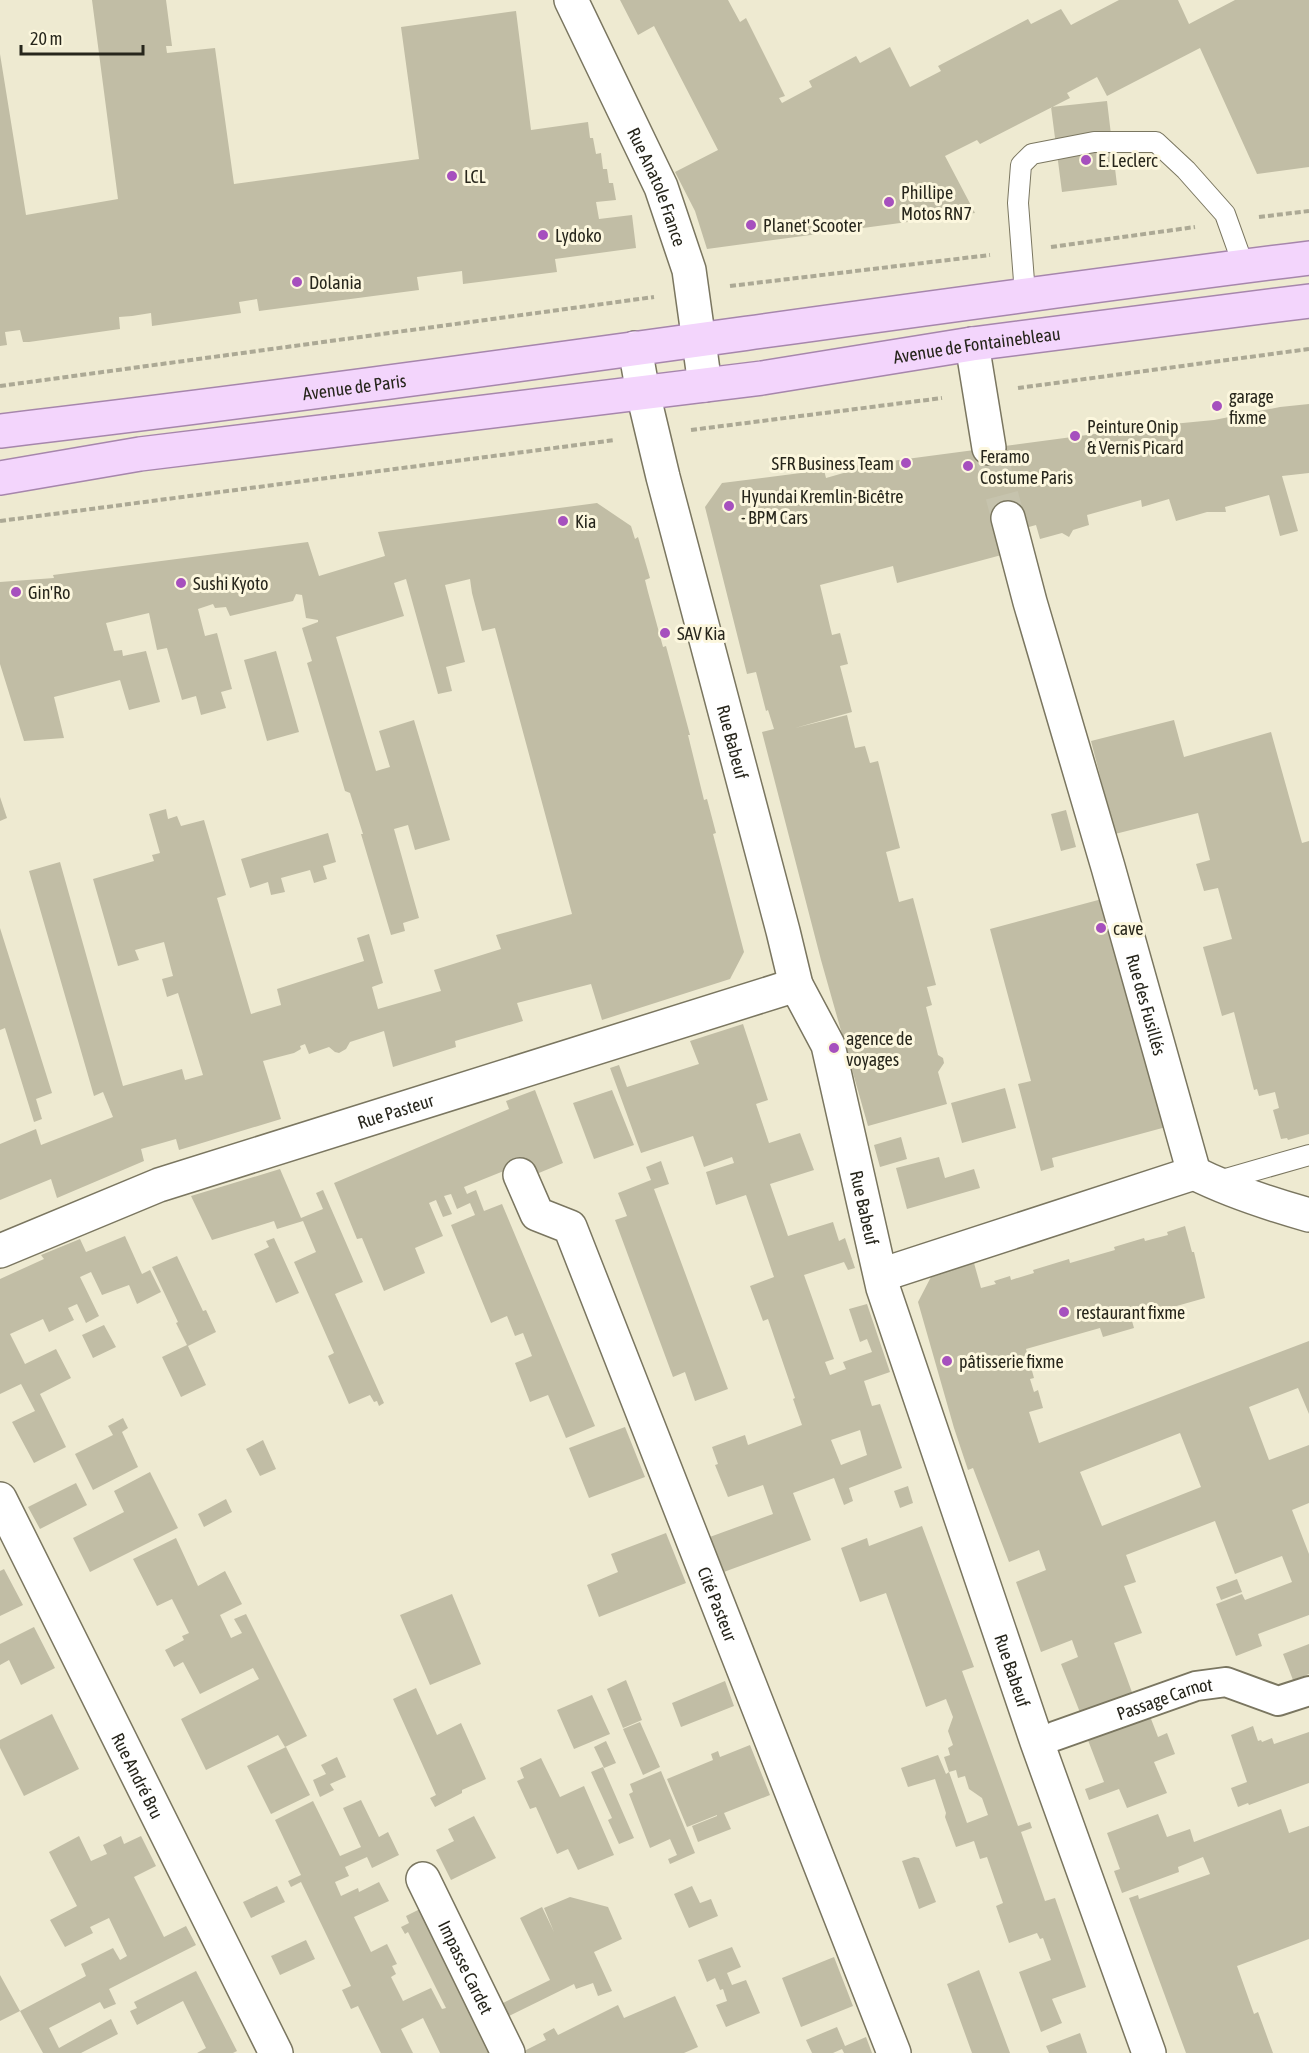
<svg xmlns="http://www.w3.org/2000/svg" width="1309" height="2053" font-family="'Asap Condensed',sans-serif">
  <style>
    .building { fill: #c1bda5; fill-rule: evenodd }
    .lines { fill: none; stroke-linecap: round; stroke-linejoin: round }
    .minor-tunnel { stroke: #c6c3ad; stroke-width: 33; stroke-dasharray: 33 16; stroke-linecap: butt }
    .service-casing { stroke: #7a7660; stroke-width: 22 }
    .pedestrian-casing { stroke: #7a7660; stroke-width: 32 }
    .minor-casing { stroke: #7a7660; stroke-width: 36 }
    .primary-casing { stroke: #a686ac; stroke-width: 36 }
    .path { stroke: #aca995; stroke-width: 4; stroke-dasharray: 6 3; stroke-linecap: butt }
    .service { stroke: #fff; stroke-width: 20 }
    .pedestrian { stroke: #fff; stroke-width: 28 }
    .minor { stroke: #fff; stroke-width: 33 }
    .primary { stroke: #f3d5fc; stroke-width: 33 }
    .poi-dot { fill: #a650be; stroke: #fcf7de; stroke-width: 2 }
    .labels { text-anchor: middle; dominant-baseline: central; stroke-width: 6; stroke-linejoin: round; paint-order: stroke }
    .poi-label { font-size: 18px; fill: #27261c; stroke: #fcf7de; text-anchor: start }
    .street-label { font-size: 18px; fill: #27261c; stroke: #fcf7de }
  </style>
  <rect width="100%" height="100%" fill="#eeead1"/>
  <path class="building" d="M92,0H166L172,46H166L167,53L215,48L234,184L419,159L401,27L516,11L531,130L588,122L590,138H593L596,154L601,153L603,169H607L609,183H613L616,200L596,202L599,219L632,215L636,248L555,259L557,272L463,284L462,271L417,277L419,290L259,311L257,299L239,302L241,313L152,326L151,313L132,316L119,317L120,329L29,342H23L20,330L5,332L7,345L0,346V54L26,215L118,199Z
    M620,0H728L740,22L746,18L785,96L779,98L782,103L812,87L809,81L856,56L860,63L890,47L910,87L941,71L938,66L1028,19L1031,24L1061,9L1071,25L1119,0H1178L1189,24L1235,0H1309V167L1257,174L1200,48L1107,96L1097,77L1067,93L1070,98L980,144L977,140L945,156L975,213L707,249L695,211L675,172L718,150L654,26L638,35Z
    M1107,101L1117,185L1062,192L1051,107Z
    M1309,404V473L1282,476L1298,531L1280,536L1269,495L1225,507L1226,512H1207L1176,521L1169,499L1142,507L1141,500L1087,515L1089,525L1073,530L1069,537L1062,533L1040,539L1036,525L1018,530L1009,553L897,583L893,566L820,585L832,635L840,633L848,664L840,666L852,712L795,728L847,715L855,748L865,746L870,763L878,761L900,848L886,852L899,902L913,898L936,985L927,987L932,1005L926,1007L938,1055L943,1058L944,1063L938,1072L947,1104L868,1126L821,960L762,732L774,729L768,710L766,711L756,672L747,674L705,507L722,483L824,470L826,478L847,472L846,467L1162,425L1214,420L1280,407Z
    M597,503L631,526L635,539L638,537L650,578L645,580L648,592L663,647L666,646L690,735H688L704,800L707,799L716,833L713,834L744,952L730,979L602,1020L591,984L517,1003L523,1021L455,1041L456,1047L393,1067L384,1031L350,1042L346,1049L339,1053L335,1052L329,1047L309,1054L305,1044L300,1046L301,1049L294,1053L263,1061L281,1119L179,1150L176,1139L141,1149L144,1161L57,1198L51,1179L0,1200V1144L36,1129L41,1145L113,1117L103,1092L94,1096L29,871L60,862L123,1086L182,1069L185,1080L203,1075L178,993L167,997L162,979L173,976L164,942L135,950L139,960L118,966L93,879L154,861L152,855L160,853L149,814L166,809L168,819L177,816L181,826L204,820L226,895L217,898L251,1014L281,1005L277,989L364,961L357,938L369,934L383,983L372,987L378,1009L441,991L434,970L501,949L496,935L572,914L495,628L482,631L472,593L470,579L445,585L465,662L446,667L452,691L438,694L406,579L394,583L404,616L336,637L376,771L390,767L379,731L414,720L450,840L415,850L408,825L394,829L419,918L403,923L405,931L391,935L361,834H363L350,793L345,791L307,663L312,661L302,628L318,622V620L306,618L302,595L296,594L293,601L230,616L226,607L215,608L213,604L198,609L205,636L217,633L232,689L221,692L226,708L201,715L196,696L182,700L167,648L157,650L149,613L106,623L114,651L122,650L123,656L146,651L160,702L129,710L120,680L54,697L64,738L24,741L0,664V582L54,578L53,575L308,542L319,576L385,556L378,532Z
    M276,651L299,732L267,741L244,660Z
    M1174,720L1184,757L1271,732L1302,843L1309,841V1134L1288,1140L1287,1138L1281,1139L1273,1110L1279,1108L1275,1092L1259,1096L1257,1089L1254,1090L1234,1012L1222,1016L1203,947L1232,939L1218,888L1204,891L1196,864L1210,860L1198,813L1115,834L1091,741Z
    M0,797L7,818L0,821Z
    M1066,810L1076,847L1061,851L1051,814Z
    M328,833L336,862L323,866L327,879L314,883L310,870L281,878L285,892L271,895L268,882L250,888L241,859Z
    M1102,899L1166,1127L1052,1158L1054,1167L1041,1171L1018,1084L1031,1081L990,929Z
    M0,928L52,1093L36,1099L42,1119L34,1122L5,1028L0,1030Z
    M743,1024L768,1100L756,1104L769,1143L800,1133L814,1170L770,1184L788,1236L833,1222L839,1241L845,1238L855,1268L848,1270L844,1262L804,1275L834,1359L825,1362L830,1375L846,1369L843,1362L872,1352L867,1339L860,1342L849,1309L867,1304L890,1372L864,1381L872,1406L880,1404L902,1468L849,1488L853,1501L844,1505L834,1478L793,1493L811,1540L721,1573L707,1538L773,1514L763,1485L728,1497L715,1465L718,1464L712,1447L745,1435L748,1445L802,1425L793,1399L795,1398L768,1319L763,1321L750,1286L774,1277L746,1195L716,1205L706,1172L734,1163L732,1157L704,1167L693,1136L641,1153L610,1068L619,1065L627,1087L699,1064L690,1041ZM860,1430L867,1455L841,1465L831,1440Z
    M1005,1088L1016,1128L962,1143L951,1103Z
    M535,1090L563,1163L534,1175L529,1161L464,1187L467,1194L476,1190L484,1211L502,1204L595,1426L566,1438L548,1395L530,1402L515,1363L532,1356L523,1333L515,1336L507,1316L491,1323L451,1225L475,1215L470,1203L457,1209L451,1194L444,1196L452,1214L443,1217L436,1200L429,1203L443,1236L415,1248L425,1273L384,1291L362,1238L357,1239L334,1183L509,1109L506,1101Z
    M612,1090L634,1145L594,1159L573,1103Z
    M901,1137L907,1159L880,1167L874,1145Z
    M939,1157L945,1178L974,1169L980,1188L907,1209L896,1168Z
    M661,1161L669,1184L654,1189L728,1389L695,1401L685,1372L673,1377L615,1220L627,1216L618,1193L651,1180L646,1167Z
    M280,1169L301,1218L323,1209L316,1193L323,1190L363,1282L335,1294L384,1403L379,1406L377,1401L374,1402L370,1395L349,1404L328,1356L334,1353L294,1262L316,1252L303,1221L277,1229L274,1221L212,1240L191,1196Z
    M1185,1226L1192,1252H1194L1205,1298L1173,1307L1174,1314L1154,1320L1153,1315L1132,1321L1134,1328L1103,1337L1100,1328L1026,1349L1034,1378L1030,1379L1034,1392L1038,1390L1043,1408L1029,1412L1039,1443L1309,1341V1414L1298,1388L1249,1407L1269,1460L1309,1445V1503L1292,1510L1309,1554V1615L1258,1634L1262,1646L1236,1656L1216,1604L1242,1594L1245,1600L1292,1582L1282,1556L1235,1574L1215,1521L1126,1555L1136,1582L1124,1586L1142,1633L1114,1643L1133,1695L1081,1715L1061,1664L1078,1657L1072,1640L1041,1652L1016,1582L1046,1570L1039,1550L1009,1562L973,1468L968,1470L954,1428L918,1302L932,1275L974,1263L981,1288L996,1284L994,1281L1010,1276L1011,1280L1034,1273L1033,1270L1069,1259L1070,1263L1115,1250L1114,1247L1144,1238L1145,1241L1168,1235L1167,1232ZM1180,1433L1201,1487L1102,1526L1080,1472Z
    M125,1236L142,1274L150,1270L161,1292L137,1304L129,1285L102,1295L91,1272L80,1277L99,1316L86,1323L77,1304L68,1308L74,1320L49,1332L43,1319L10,1334L25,1364L56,1349L71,1378L40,1394L66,1447L34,1463L12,1422L35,1411L21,1384L0,1394V1279L44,1259L41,1255L80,1239L86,1252Z
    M274,1238L299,1293L276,1303L254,1254L269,1247L266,1241Z
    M177,1256L203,1311L206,1310L216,1332L188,1346L206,1385L181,1397L162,1357L187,1345L176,1323L178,1322L152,1267Z
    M104,1325L116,1347L93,1358L82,1335Z
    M123,1418L128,1428L122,1432L138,1467L93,1490L75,1454L113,1435L108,1426Z
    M625,1427L645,1477L589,1498L569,1448Z
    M263,1440L276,1469L260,1476L246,1449Z
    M150,1472L178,1528L90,1572L73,1538L124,1512L114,1491Z
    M76,1483L87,1505L40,1529L28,1507Z
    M908,1486L913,1503L900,1508L894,1491Z
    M226,1499L232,1512L204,1527L198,1514Z
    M922,1526L974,1667L962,1671L1018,1826L1030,1822L1032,1828L1021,1832L1045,1901L1055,1898L1086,1987L1052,1999L1062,2023L1041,2032L1019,1972L1051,1960L1043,1938L1040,1939L1037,1933L1009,1943L996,1906L1003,1903L987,1857L980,1859L974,1841L956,1847L945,1817L946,1813L935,1779L908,1787L901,1768L938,1755L946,1774L949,1772L944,1757L950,1755L948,1748L953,1745L948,1731L953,1717L946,1699L926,1707L886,1593L860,1602L841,1548L867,1538L869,1546ZM956,1770L958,1778L965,1776L969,1789L982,1798L988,1815L967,1823L949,1772Z
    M666,1533L686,1583L599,1617L587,1585L618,1572L611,1554Z
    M176,1538L198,1586L225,1571L242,1604L220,1615L231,1638L242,1633L234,1619L246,1614L307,1736L285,1747L278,1735L206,1770L181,1719L259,1679L253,1668L200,1694L183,1662L174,1667L165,1650L184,1640L182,1636L189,1633L172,1599L157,1606L133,1559Z
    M4,1569L23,1605L0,1616V1571Z
    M1237,1579L1242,1592L1221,1600L1216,1587Z
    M452,1594L481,1664L430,1685L400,1615Z
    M34,1627L55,1668L21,1685L9,1660L0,1665V1644Z
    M1309,1644V1674L1293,1680L1283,1654Z
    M626,1680L642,1720L623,1728L607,1689Z
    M725,1681L734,1706L681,1727L672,1703Z
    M416,1688L437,1735L461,1723L486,1779L462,1790V1793L435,1807L430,1798L436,1795L393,1699Z
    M592,1695L610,1734L574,1749L557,1710Z
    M1148,1711L1158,1737L1167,1733L1175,1754L1154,1762L1167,1793L1127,1808L1119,1789L1089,1800L1085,1789L1104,1782L1086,1735Z
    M52,1714L79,1769L24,1796L0,1748V1740Z
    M640,1722L660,1767L643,1775L623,1729Z
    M1253,1726L1258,1741L1261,1740L1262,1742L1272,1738L1274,1744L1309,1732V1783L1249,1805L1248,1803L1238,1807L1231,1788L1247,1782L1231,1735Z
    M606,1741L616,1763L604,1768L594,1747Z
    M750,1745L770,1795L724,1813L731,1829L698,1842L692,1826L717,1816V1815L687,1827L667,1779L713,1760L711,1754L718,1751L720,1757Z
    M286,1747L310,1795L271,1814L247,1766Z
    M337,1757L346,1777L330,1784L334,1790L320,1797L313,1780L326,1774L321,1765Z
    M541,1758L560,1797L584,1786L614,1855L578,1870L568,1849L557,1854L536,1807L530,1809L517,1781L524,1778L520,1768Z
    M603,1767L634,1838L619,1844L608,1820L612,1818L591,1772Z
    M661,1771L695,1853L670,1864L668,1859L677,1855L670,1839L650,1848L629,1794L633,1792L630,1784Z
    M361,1800L379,1837L388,1832L399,1855L372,1868L367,1857L345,1867L349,1876L335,1882L341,1896L358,1888L359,1892L379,1882L389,1901L354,1917L371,1952L387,1944L397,1964L392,1966L396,1974L391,1977L403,2001L431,1988L442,2009L446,2008L408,1932L405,1934L401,1927L409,1923L406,1916L424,1907L456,1970L450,1973L454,1981L472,2016L477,2013L497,2053H440L423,2018L401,2029L413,2053H381L358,2006L351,2009L342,1990L351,1986L301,1882L291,1887L288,1881L301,1875L275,1820L313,1801L340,1856L361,1847L343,1808Z
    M1281,1809L1289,1833L1309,1826V1939L1237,1966L1254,2014L1258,2012L1273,2053H1186L1129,1898L1138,1895L1139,1899L1210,1874L1203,1857L1178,1867L1179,1872L1122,1893L1114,1871L1120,1869L1107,1833L1158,1814L1167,1837L1190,1829L1194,1842Z
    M474,1816L496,1858L451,1880L436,1850L454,1841L448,1829Z
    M79,1836L91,1861L107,1854L103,1845L121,1836L124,1844L141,1836L156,1866L134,1877L164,1937L186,1926L196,1945L109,1989L116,2004L104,2009L100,2002L49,2028L59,2048L111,2019L118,2034L81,2053H43L20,2011L86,1976L81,1964L113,1948L120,1960L127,1956L109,1918L90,1927L93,1933L65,1947L50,1920L77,1906L49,1852Z
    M914,1857L919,1858L936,1902L919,1909L902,1861Z
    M277,1886L285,1902L251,1918L243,1902Z
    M692,1886L700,1903L711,1899L718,1916L689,1928L674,1894Z
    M570,1897L608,1907L622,1939L594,1952L612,1991L598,1996L593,1983L576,1989L574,1984L501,2020L490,1999L499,1994L503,2003L550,1980L520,1918L542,1907L554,1932L544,1908Z
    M306,1940L315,1959L280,1975L271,1956Z
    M732,1947L741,1967L727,1973L732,1985L746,1980L760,2013L726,2027L716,2005L727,2001L723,1989L720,1990L715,1978L707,1982L698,1960Z
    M834,1957L853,2006L801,2027L782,1978Z
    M979,1970L1010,2053H972L947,1984Z
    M196,1971L237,2051L233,2053H197L206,2048L183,2001L137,2025L130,2011L137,2008L134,2002Z
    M0,1975L20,2011L0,2021Z
    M675,1996L698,2047L684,2053H520L546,2040L543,2034L554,2028L558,2035L618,2005L624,2018Z
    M837,2027L845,2046L866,2037L872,2053H844L842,2049L833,2053H812L806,2040Z
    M1080,2033L1087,2053H1049L1046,2046Z"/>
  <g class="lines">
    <path class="minor-tunnel" d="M989,448L1008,518"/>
    <g class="service-casing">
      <path id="service" d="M1025,294L1018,203L1021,165L1032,154L1094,142H1156L1186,170L1225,214L1244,267
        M1215,1182L1309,1155"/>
    </g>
    <g class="pedestrian-casing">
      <g id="pedestrian">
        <path id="s1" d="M1055,1736L1196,1686L1226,1682L1278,1701L1309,1691"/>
      </g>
    </g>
    <g class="minor-casing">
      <g id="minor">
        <path id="s2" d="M571,0L661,187L689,270L705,385"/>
        <path d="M972,344L989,448"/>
        <path id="s3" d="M635,348L643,393L663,477L783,931L796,985L828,1045L883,1288L1037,1742L1149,2053"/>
        <path id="s4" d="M1008,518L1030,602L1108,867L1194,1173"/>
        <path d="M1194,1173C1230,1191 1270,1204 1309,1215"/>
        <path id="s5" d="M520,1175L537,1214L570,1227L894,2053"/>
        <path id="s6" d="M0,1251L159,1185L796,985"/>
        <path d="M881,1275L1194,1173"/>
        <path id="s7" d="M0,1499L276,2053"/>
        <path id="s8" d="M423,1879L508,2053"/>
      </g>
    </g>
    <g class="primary-casing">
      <g id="primary">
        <path id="s9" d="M0,431C437,380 872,313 1309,258"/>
        <path id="s10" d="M0,478L140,454L762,378L972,344L1309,301"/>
      </g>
    </g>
    <path class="path" d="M1259,217L1309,211
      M1051,247L1195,227
      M730,286L990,255
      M0,386L654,297
      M1018,388L1309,349
      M691,430L942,398
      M0,521L615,440"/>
    <use href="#service" class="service"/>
    <use href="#pedestrian" class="pedestrian"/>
    <use href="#minor" class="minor"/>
    <use href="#primary" class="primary"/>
  </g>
  <g class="poi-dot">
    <circle cx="1086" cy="160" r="6"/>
    <circle cx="452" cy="176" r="6"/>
    <circle cx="889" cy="202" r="6"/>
    <circle cx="751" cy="225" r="6"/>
    <circle cx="543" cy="235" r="6"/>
    <circle cx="297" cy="282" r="6"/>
    <circle cx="1217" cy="406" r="6"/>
    <circle cx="1075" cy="436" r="6"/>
    <circle cx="906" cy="463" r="6"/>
    <circle cx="968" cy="466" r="6"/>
    <circle cx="729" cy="506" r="6"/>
    <circle cx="563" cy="521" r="6"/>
    <circle cx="181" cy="583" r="6"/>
    <circle cx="16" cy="592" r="6"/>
    <circle cx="665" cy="633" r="6"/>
    <circle cx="1101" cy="928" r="6"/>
    <circle cx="834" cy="1048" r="6"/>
    <circle cx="1064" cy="1312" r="6"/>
    <circle cx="947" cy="1361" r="6"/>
  </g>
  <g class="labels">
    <g class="poi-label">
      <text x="1098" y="160">E. Leclerc</text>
      <text x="464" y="176">LCL</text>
      <text x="901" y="192">Phillipe<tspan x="901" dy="21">Motos RN7</tspan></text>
      <text x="763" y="225">Planet' Scooter</text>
      <text x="555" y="235">Lydoko</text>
      <text x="309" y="282">Dolania</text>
      <text x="1229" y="396">garage<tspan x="1229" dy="21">fixme</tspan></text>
      <text x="1087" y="426">Peinture Onip<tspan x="1087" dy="21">&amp; Vernis Picard</tspan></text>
      <text x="980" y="456">Feramo<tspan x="980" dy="21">Costume Paris</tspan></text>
      <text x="894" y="463" text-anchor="end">SFR Business Team</text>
      <text x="741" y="496">Hyundai Kremlin-Bicêtre<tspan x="741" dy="21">- BPM Cars</tspan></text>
      <text x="575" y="521">Kia</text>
      <text x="193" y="583">Sushi Kyoto</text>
      <text x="28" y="592">Gin'Ro</text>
      <text x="677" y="633">SAV Kia</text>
      <text x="1113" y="928">cave</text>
      <text x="846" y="1038">agence de<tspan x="846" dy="21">voyages</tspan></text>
      <text x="1076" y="1312">restaurant fixme</text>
      <text x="959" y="1361">pâtisserie fixme</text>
    </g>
    <g class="street-label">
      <text stroke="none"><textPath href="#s2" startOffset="206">Rue Anatole France</textPath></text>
      <text stroke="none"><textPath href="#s10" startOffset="986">Avenue de Fontainebleau</textPath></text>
      <text stroke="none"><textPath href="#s9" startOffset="357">Avenue de Paris</textPath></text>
      <text stroke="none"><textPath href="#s3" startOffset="406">Rue Babeuf</textPath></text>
      <text stroke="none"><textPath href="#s4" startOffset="506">Rue des Fusillés</textPath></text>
      <text stroke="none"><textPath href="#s6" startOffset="420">Rue Pasteur</textPath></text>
      <text stroke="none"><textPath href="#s3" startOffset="892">Rue Babeuf</textPath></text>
      <text stroke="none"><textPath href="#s5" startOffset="483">Cité Pasteur</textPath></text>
      <text stroke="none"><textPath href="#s3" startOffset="1378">Rue Babeuf</textPath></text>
      <text stroke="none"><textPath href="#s1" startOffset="116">Passage Carnot</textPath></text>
      <text stroke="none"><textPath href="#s7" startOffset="309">Rue André Bru</textPath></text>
      <text stroke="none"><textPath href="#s8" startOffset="98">Impasse Cardet</textPath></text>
    </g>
  </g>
  <path d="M21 45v9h122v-9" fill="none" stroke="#27261c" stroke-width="3"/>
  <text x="30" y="45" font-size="18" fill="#27261c" stroke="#fcf7de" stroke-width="4.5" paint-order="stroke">20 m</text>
</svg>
